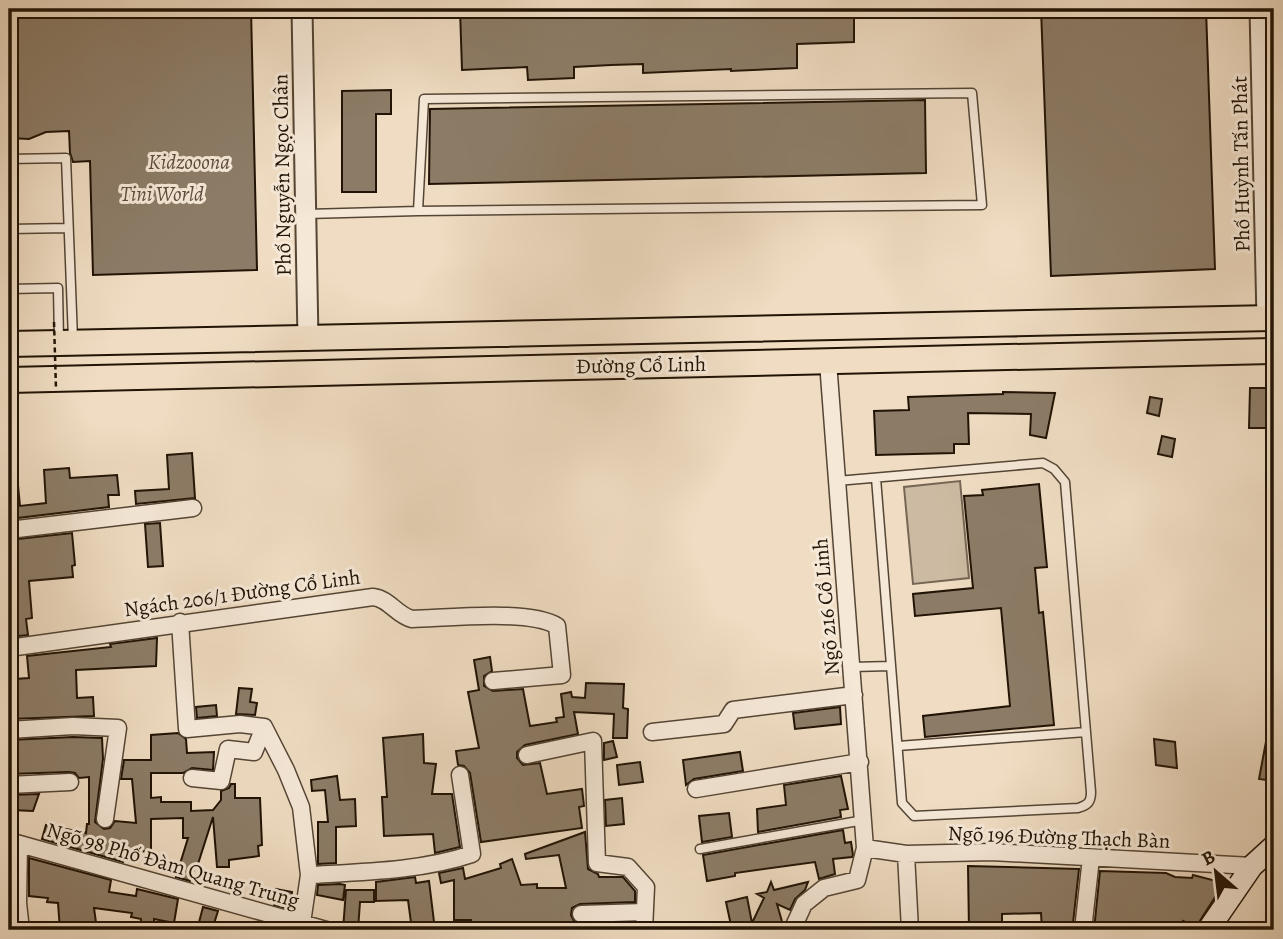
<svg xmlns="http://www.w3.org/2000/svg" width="1283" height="939" font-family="Alegreya,serif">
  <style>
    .green { fill: #ccbaa2; stroke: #766654; stroke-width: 2 }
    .building { fill: #8c7c67; stroke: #211305; stroke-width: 2 }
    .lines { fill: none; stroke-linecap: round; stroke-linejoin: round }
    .service-casing { stroke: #544534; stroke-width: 11 }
    .minor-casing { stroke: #544534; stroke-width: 19 }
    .tertiary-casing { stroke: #544534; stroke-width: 23 }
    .secondary-casing { stroke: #211305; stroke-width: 24 }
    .primary-casing { stroke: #211305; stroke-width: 28 }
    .service { stroke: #f5e8d7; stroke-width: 8 }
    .minor { stroke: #f5e8d7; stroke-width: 16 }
    .tertiary { stroke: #f5e8d7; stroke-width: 19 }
    .secondary { stroke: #f5e8d7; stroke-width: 21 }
    .primary { stroke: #efdcc2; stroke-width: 24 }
    .path-bridge { stroke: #211305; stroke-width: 2.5; stroke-dasharray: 5 3.5; stroke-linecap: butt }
    .labels { text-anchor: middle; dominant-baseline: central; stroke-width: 6; stroke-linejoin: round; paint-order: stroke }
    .park-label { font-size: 21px; font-style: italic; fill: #5d4d3c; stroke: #f5e8d7 }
    .street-label { font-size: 21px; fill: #211305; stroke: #f5e8d7 }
  </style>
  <rect width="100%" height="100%" fill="#efdcc2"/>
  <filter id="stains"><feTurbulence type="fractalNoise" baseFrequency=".00286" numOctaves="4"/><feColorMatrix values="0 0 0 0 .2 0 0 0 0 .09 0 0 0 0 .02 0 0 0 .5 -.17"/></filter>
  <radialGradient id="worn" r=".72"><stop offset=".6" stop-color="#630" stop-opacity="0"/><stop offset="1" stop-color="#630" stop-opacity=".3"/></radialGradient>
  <path class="green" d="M960,481L969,578L913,584L904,487Z"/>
  <path class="building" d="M9,9H251L257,270L93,275L90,161L73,162L70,153L69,131L46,132L29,139L9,138Z
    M460,9H854V42L797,44V68L731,71V69L643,73V64L611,65L574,67V78L528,80L527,67L462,70Z
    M1041,9H1206L1215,269L1051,276Z
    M391,90V114H376V192H342V91Z
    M925,100L926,173L429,184L430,109Z
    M1250,388H1270V428H1249Z
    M1003,392L1055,393L1046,438L1030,435L1031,414L968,413L969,444H954V453L876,455L874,411L909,410L908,397L1003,394Z
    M1150,397L1162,399L1159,416L1147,413Z
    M1162,436L1175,439L1172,457L1158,454Z
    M192,453L195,498L136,504L135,491L169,489L167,455Z
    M69,468L70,478L117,475L119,495H108L109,507L9,519V476L17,475L20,506L46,503L44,470Z
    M1039,484L1047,567L1035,568L1039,613L1043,612L1054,725L925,737L923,716L1010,706L1001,608L915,616L913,594L973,588L964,496L983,495L982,490Z
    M160,523L163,566L148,567L145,524Z
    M72,533L75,565L72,566L73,577L29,581L32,618L26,619L28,635L9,637V540Z
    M157,638L156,666L76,670L77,698L93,697L94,716L9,719V699L16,698L15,679L29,678L27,656L111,647L110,644Z
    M490,657L492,671L484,676V686L493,691L523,689L530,726L557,722L556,718L564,717L561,694L571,692L572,697L585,698L586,683L624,684L623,708L628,709L627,738H613L614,714L574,712L578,734L525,745L517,752V758L523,765L540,763L547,794L582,789L584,806L579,807L582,828L481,842L470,773L464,766L458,765L456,751L479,748L468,692L479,690L474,660Z
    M239,688L252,689L250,702L257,703L255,715L236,714Z
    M216,705L217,716L197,718L196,707Z
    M840,707L841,724L795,729L793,713Z
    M1268,731L1274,732V781L1259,779Z
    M178,733L186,739L187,753L214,752L213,770L192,768L183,773H151V798L161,797V802H191V811L213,810L221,800V791L229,788L231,784H235V798H260L262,845L258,846L259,856L229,860V867H217L213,817L197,867L195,866L190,881L176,877L188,838H183V818L151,819V851L125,852L123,862L42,839L46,825L86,833L87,824H89V777L79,778L75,773L69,772L9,774V740L73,737L102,738L103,759L95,822L104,829L110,828L115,821L136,823L132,779H121L124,760H151V735Z
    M423,734L424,763L436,764L432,794H452L460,847L435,853L433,834L384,836L382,797H387L383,738Z
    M1154,739L1175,742L1177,768L1156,765Z
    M613,741L617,757L604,760V743Z
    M740,752L743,771L694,779L686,785L683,760Z
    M640,762L643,782L619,785L617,765Z
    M337,776L340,800L355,799L356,826L336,827V863L318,864V822H328L325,790L312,791L311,780Z
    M841,776L848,809L840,810L841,817L758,832L757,809L786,805L784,785Z
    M39,794L33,811L11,810L9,795Z
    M622,798L624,824L606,826L605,800Z
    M729,813L732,837L702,842L699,816Z
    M843,830L845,843L851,842L853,855L852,857L833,859L835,874L819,879L815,862L735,873V876L707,881L703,855Z
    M585,832L588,869L598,874L599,877H623L635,891V902L580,904L572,908L571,915L575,923L581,924L616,923L615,930L495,928L494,930H471V920H454V880L441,883L439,873L463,868L465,879L501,868L500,864L512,859L521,885L537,884V888H566L559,855L526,859L525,854Z
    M29,858L111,880L109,892L136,896L137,889L178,899L174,923L154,919V930H140L141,919L131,917L132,913L94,908L97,930H60L58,903L47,902L48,898L29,896Z
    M968,866L1079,869L1073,923L1066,928L1042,930L1041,913L1002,914V930H969Z
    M1100,871L1166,873L1175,877L1192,878L1193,875L1224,883L1196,927L1183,921L1180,930H1094Z
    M415,877L416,883L429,881L435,930H412L408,900L376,901V882Z
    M771,882L774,890L808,882L805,890L795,899L790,910L777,904L783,925L782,930H732L726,902L747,897L752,923L764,898L757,894L767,892Z
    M340,884L345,885L343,900L317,895L318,885Z
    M276,889L292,892L290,909L274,905Z
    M346,890H374V902H360L358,930H343Z
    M203,907L218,911L212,930H197Z"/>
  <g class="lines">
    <g class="service-casing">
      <path id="service" d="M9,159L66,158L73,339
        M307,214L418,211L982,205L972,93L424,99L418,211
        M9,229L68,228
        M9,289L58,288L59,341
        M837,481L1043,463L1054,469L1065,482L1091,792C1091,802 1088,805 1078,808L914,816L902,803L876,478
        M852,667L891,666
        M898,746L1086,732
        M700,849L864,820"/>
    </g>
    <g class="minor-casing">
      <path id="minor" d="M9,530L193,508
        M180,622L187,729L240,724L264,727L286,770L301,807L309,875L302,923
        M9,648L373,597C390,599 396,615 412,619C448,618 529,609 557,626L562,675L493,681
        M9,730L73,726L118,728L105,819
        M652,732L724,724L733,710L854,695
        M527,755L593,741L597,863L628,867L646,887L644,930
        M192,778L221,781L228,749L254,752L264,727
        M9,785L70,782
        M696,789L860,762
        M9,841L326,930
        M19,844L18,903L21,930
        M865,848L906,854L991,852L1252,866
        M906,854L910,930
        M309,875C361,872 422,871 472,854L460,775
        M581,914L644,912
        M792,930L804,904L824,888L857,880L865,848L828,362
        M1083,930L1091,858"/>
    </g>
    <g class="tertiary-casing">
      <path id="tertiary" d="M302,9L308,340
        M1260,9L1267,319"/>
    </g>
    <g class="secondary-casing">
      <path id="secondary" d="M1208,930L1252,866L1274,846"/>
    </g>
    <g class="primary-casing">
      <path id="primary" d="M9,344L1274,318
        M9,380L1274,351"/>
    </g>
    <use href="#service" class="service"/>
    <use href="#minor" class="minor"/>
    <use href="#tertiary" class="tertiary"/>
    <use href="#secondary" class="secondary"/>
    <use href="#primary" class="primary"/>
    <path class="path-bridge" d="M54,322L56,389"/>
  </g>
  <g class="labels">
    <g class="park-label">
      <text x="189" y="162">Kidzooona</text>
      <text x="162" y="194">Tini World</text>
    </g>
    <g class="street-label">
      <text transform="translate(1241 164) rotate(-91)">Phố Huỳnh Tấn Phát</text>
      <text transform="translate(282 175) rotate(-91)">Phố Nguyễn Ngọc Chân</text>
      <text transform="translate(641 365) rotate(-1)">Đường Cổ Linh</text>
      <text transform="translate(242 593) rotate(-8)">Ngách 206/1 Đường Cổ Linh</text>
      <text transform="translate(826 607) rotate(-95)">Ngõ 216 Cổ Linh</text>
      <text transform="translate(1059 837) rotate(2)">Ngõ 196 Đường Thạch Bàn</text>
      <text transform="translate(173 865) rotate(16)">Ngõ 98 Phố Đàm Quang Trung</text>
    </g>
  </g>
  <rect width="1283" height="939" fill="none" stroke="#efdcc2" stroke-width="35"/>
  <rect x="10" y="10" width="1262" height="918" fill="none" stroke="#211305" stroke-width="3.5"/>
  <rect x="18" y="18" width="1248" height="904" fill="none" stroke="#211305" stroke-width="2"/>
  <g transform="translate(1216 872) rotate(332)" stroke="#f5e8d7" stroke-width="5" paint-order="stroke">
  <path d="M0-5L12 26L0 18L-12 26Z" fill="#211305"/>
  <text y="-10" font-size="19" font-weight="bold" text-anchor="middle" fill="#211305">B</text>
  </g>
  <rect width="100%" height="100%" filter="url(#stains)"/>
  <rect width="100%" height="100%" fill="url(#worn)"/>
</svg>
